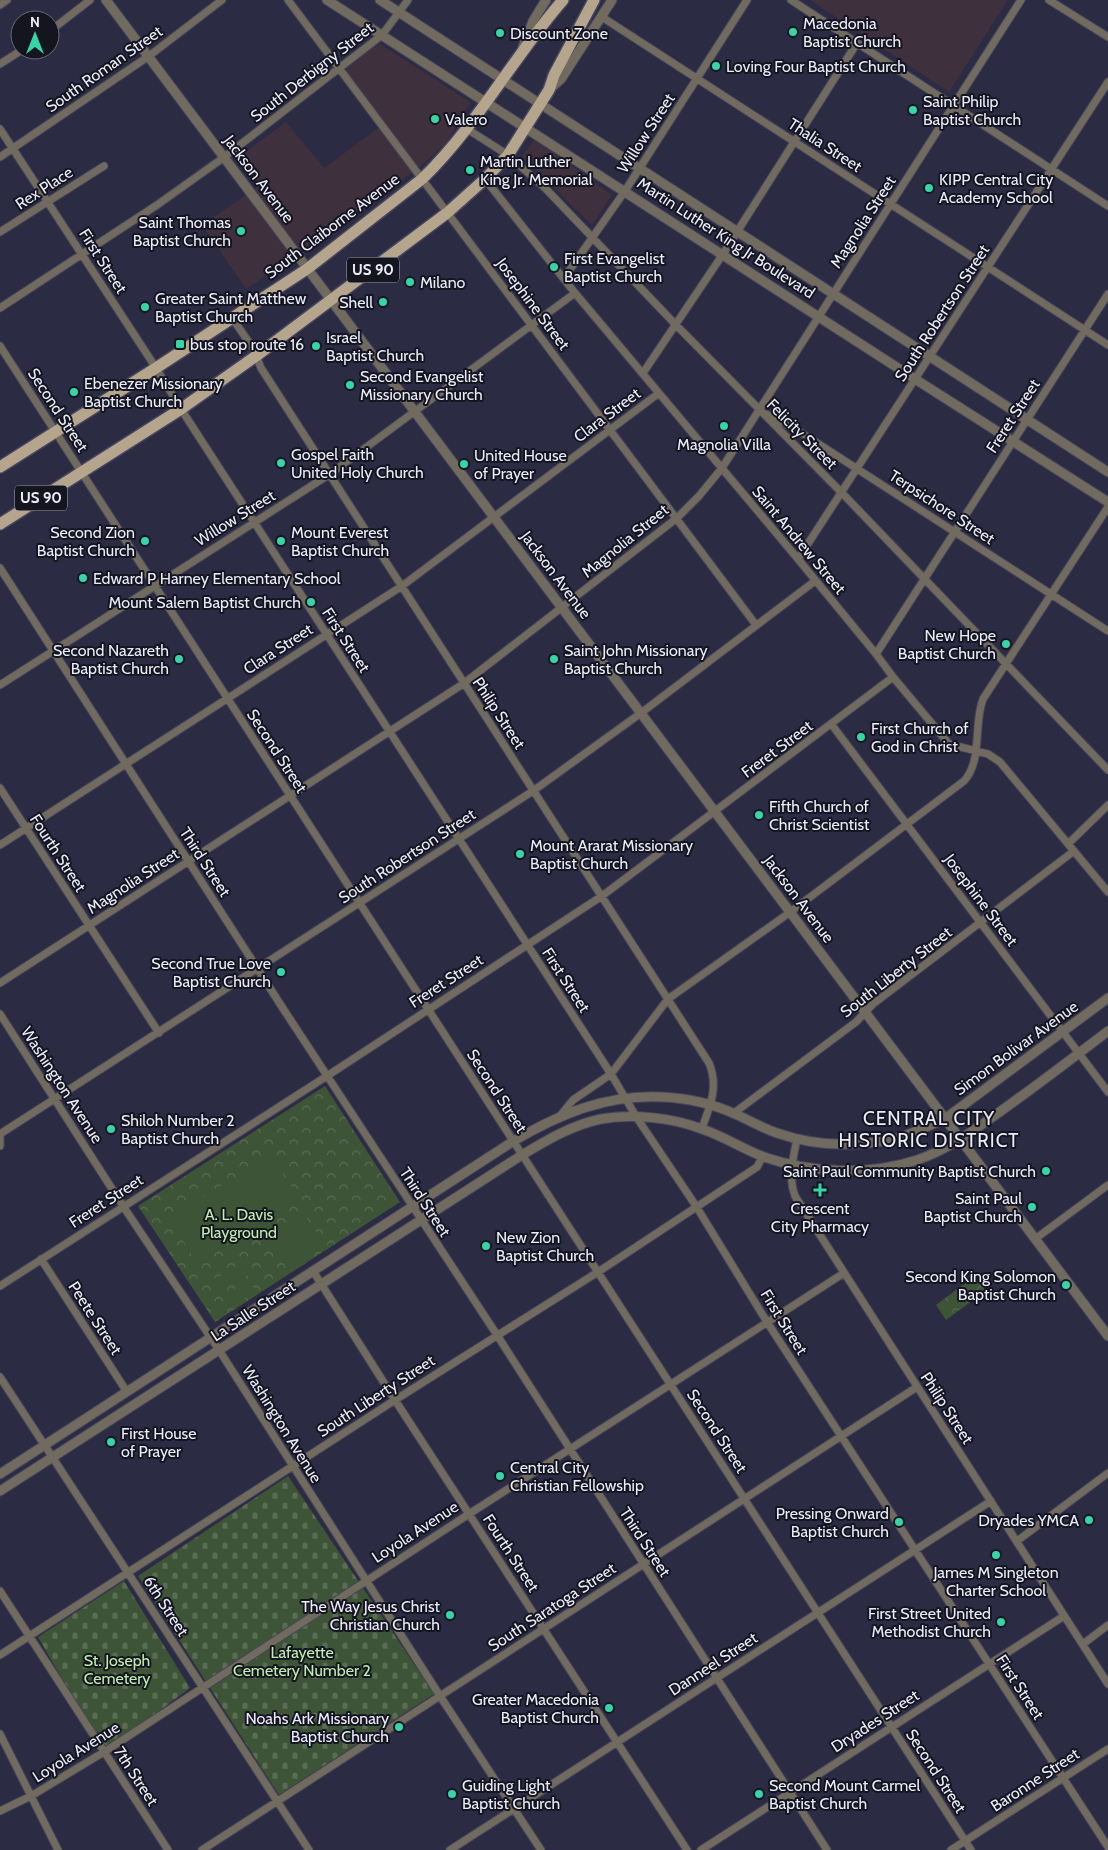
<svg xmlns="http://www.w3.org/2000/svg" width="1108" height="1850" font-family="Cabin,sans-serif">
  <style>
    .commercial { fill: #3f303d }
    .cemetery { fill: url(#cemetery-stones) }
    .park { fill: url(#park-crowns) }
    .pitch { fill: #3e5436 }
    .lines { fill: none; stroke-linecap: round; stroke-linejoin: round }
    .minor-casing { stroke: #46465e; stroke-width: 9 }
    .tertiary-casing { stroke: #46465e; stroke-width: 11 }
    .primary-casing { stroke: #46465e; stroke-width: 14 }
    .minor { stroke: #716a5e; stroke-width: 7 }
    .tertiary { stroke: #716a5e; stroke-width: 9 }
    .primary { stroke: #b4a58c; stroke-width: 11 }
    .poi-dot { fill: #36d4a7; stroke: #151520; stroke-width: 2 }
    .labels { text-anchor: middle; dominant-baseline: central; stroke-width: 4; stroke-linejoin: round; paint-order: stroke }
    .shield { fill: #151520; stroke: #aaabb9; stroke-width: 1 }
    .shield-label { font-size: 15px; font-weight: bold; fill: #eaebfb }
    .poi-label { font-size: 16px; fill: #eaebfb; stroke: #151520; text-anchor: start }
    .street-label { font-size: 16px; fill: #eaebfb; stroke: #151520 }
    .park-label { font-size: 16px; fill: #bfefae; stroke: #151520 }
    .quarter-label { font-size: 19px; letter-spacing: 1px; fill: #eaebfb; stroke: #151520 }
  </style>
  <defs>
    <pattern id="cemetery-stones" width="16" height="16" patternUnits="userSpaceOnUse" patternTransform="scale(1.25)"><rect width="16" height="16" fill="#3e5436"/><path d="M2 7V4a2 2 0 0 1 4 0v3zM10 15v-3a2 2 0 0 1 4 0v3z" fill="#5a6d54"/></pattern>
    <pattern id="park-crowns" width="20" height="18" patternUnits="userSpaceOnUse" patternTransform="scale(1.25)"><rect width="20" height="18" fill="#3e5436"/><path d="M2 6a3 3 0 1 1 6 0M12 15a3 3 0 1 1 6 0" fill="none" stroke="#5a6d54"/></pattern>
  </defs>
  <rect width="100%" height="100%" fill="#2b2b44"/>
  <path class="commercial" d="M810,0H1008L949,92Z
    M377,42L470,102L468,107L446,143L420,167L246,289L202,225L259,186L239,157L286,122L324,168L385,123L345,70Z
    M535,139L612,195L592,225L522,156Z"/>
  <path class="cemetery" d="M288,1476L434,1694L279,1795L138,1576Z
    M124,1581L190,1688L104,1752L38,1637Z"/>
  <path class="park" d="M325,1086L400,1202L215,1322L138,1206Z
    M980,1272L991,1287L946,1320L936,1305Z"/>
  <path class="pitch" d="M270,1155L299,1199L197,1263L169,1219Z
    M304,1214L323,1243L287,1265L268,1236Z
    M240,1264L247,1275L220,1292L213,1280Z
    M249,1280L256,1292L230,1307L223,1296Z"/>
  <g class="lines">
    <g class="minor-casing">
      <path id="minor" d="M288,0L756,625
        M791,0L1108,206
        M1049,0L1108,37
        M0,5L7,0
        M602,17L1108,345
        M50,31L90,0
        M0,64L22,50
        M0,129L156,368L181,409L611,1074L637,1118L696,1206L767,1322L1108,1847
        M467,129L508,155L546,189L676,325L842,493L1108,770
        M0,157L149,56L222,0
        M485,179L575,293L798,559L876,654L893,677L949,744L988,754L1000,762L1108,892
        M0,232L104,166
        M564,278L625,191L747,0
        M0,308L157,205L223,158L382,35L408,0
        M232,318L253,348L261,368L709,1063C719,1087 710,1106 702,1128
        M0,346L971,1850
        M643,373L723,254L857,43
        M766,414L797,430L1108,631
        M798,559L1108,82
        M0,568L284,1010L497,1335L827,1850
        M876,654L1108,294
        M0,685L330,474L575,293
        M832,725L1108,1092
        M0,788L159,1033
        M1068,844L1108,805
        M0,845L402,586L659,393
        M0,983L463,684L677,518L699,496L722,468L1021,0
        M0,1014L123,1206L219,1350L440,1696L541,1850
        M734,1113L856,1022L873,1004L1074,851
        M560,1116L573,1100L611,1074L668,999L789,913L964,781C983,760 973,725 983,699L1108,507
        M0,1134L533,791L641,713L815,581
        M0,1136V1146
        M797,1139C793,1158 788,1177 795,1196L1108,1684
        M1035,1239L1108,1185
        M41,1259L127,1392
        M313,1271L395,1400L687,1850
        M0,1286L327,1076L602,896L893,677
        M0,1377L309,1850
        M1017,1541L1108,1473
        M0,1591L168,1850
        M1083,1644L1108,1625
        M0,1655L395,1400L598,1272L757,1167L763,1156
        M0,1734L58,1850
        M0,1811L31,1796L104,1752L469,1514L844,1273
        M202,1850L917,1387
        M450,1850L991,1501
        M701,1850L1064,1616
        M951,1850L1108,1749"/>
    </g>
    <g class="tertiary-casing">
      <path id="tertiary" d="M106,0L1108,1336
        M327,0L915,379L1108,502
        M380,0L1108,472
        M523,47L533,21L546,0
        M549,90L561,79L612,0
        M0,1474L512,1142C559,1114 607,1094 662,1097C686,1098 713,1104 735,1114C749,1120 762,1128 777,1133C814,1146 855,1147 893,1139C911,1135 928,1126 946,1118L1108,998
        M0,1491L522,1155C547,1140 572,1125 601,1119C632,1113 673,1118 702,1129C723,1136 743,1149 764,1157C811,1173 869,1176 917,1160C950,1149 977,1128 1005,1108C1040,1083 1074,1057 1108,1031"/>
    </g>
    <g class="primary-casing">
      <path id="primary" d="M0,467L156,368L307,269L422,179C477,126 513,57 563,0
        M0,524L181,409L256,356L447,213L485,179L508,155L549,90L554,75L594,0"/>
    </g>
    <use href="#minor" class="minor"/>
    <use href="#tertiary" class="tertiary"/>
    <use href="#primary" class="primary"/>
  </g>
  <g class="poi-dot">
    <circle cx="793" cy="32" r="5"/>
    <circle cx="500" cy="33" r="5"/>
    <circle cx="716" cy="66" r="5"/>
    <circle cx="913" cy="110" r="5"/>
    <circle cx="435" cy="119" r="5"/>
    <circle cx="470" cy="170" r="5"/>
    <circle cx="929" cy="188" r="5"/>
    <circle cx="241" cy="231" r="5"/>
    <circle cx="554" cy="267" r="5"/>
    <circle cx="410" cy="282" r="5"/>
    <circle cx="383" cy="302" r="5"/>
    <circle cx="145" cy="307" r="5"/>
    <rect x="175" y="339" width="10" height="10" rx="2.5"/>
    <circle cx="316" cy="346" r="5"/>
    <circle cx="350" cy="385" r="5"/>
    <circle cx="74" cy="392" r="5"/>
    <circle cx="724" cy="426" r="5"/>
    <circle cx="281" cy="463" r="5"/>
    <circle cx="464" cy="464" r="5"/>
    <circle cx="145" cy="541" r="5"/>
    <circle cx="281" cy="541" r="5"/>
    <circle cx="83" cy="578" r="5"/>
    <circle cx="311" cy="602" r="5"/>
    <circle cx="1006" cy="644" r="5"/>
    <circle cx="179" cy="659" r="5"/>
    <circle cx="554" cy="659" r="5"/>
    <circle cx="861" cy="737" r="5"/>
    <circle cx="759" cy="815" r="5"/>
    <circle cx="520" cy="854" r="5"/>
    <circle cx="281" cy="972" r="5"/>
    <circle cx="111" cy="1129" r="5"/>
    <circle cx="1046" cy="1171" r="5"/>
    <path d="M817.5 1182.5h5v5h5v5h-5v5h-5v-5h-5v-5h5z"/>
    <circle cx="1032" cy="1207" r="5"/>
    <circle cx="486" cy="1246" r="5"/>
    <circle cx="1066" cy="1285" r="5"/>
    <circle cx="111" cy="1442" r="5"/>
    <circle cx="500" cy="1476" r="5"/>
    <circle cx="1089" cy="1520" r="5"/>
    <circle cx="899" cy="1522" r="5"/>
    <circle cx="996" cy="1555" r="5"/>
    <circle cx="450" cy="1615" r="5"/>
    <circle cx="1001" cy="1622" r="5"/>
    <circle cx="609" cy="1708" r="5"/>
    <circle cx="399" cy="1727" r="5"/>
    <circle cx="452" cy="1794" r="5"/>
    <circle cx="759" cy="1794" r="5"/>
  </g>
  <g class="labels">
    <g class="shield">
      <rect x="347" y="257.5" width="52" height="25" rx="4"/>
      <rect x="15" y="485.5" width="52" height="25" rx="4"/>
    </g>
    <g class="shield-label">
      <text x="373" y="270">US 90</text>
      <text x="41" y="498">US 90</text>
    </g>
    <g class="poi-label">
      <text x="803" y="23">Macedonia<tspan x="803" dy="18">Baptist Church</tspan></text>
      <text x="510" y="33">Discount Zone</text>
      <text x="726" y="66">Loving Four Baptist Church</text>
      <text x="923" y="101">Saint Philip<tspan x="923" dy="18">Baptist Church</tspan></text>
      <text x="445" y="119">Valero</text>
      <text x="480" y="161">Martin Luther<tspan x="480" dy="18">King Jr. Memorial</tspan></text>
      <text x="939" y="179">KIPP Central City<tspan x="939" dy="18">Academy School</tspan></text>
      <text x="231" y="222" text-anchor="end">Saint Thomas<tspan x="231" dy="18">Baptist Church</tspan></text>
      <text x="564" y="258">First Evangelist<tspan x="564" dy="18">Baptist Church</tspan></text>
      <text x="420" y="282">Milano</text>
      <text x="155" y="298">Greater Saint Matthew<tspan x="155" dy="18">Baptist Church</tspan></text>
      <text x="373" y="302" text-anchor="end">Shell</text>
      <text x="326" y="337">Israel<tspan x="326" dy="18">Baptist Church</tspan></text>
      <text x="190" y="344">bus stop route 16</text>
      <text x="360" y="376">Second Evangelist<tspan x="360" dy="18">Missionary Church</tspan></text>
      <text x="84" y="383">Ebenezer Missionary<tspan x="84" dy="18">Baptist Church</tspan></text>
      <text x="724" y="444" text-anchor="middle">Magnolia Villa</text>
      <text x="291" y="454">Gospel Faith<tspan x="291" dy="18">United Holy Church</tspan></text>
      <text x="474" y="455">United House<tspan x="474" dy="18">of Prayer</tspan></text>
      <text x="135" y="532" text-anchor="end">Second Zion<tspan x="135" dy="18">Baptist Church</tspan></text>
      <text x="291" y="532">Mount Everest<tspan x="291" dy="18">Baptist Church</tspan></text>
      <text x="93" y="578">Edward P Harney Elementary School</text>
      <text x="301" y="602" text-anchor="end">Mount Salem Baptist Church</text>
      <text x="996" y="635" text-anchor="end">New Hope<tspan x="996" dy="18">Baptist Church</tspan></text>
      <text x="169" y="650" text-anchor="end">Second Nazareth<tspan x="169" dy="18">Baptist Church</tspan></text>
      <text x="564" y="650">Saint John Missionary<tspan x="564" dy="18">Baptist Church</tspan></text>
      <text x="871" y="728">First Church of<tspan x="871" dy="18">God in Christ</tspan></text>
      <text x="769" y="806">Fifth Church of<tspan x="769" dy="18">Christ Scientist</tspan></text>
      <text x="530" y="845">Mount Ararat Missionary<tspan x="530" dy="18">Baptist Church</tspan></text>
      <text x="271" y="963" text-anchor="end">Second True Love<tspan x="271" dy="18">Baptist Church</tspan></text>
      <text x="121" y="1120">Shiloh Number 2<tspan x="121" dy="18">Baptist Church</tspan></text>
      <text x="1036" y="1171" text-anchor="end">Saint Paul Community Baptist Church</text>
      <text x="1022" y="1198" text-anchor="end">Saint Paul<tspan x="1022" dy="18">Baptist Church</tspan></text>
      <text x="820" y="1208" text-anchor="middle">Crescent<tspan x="820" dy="18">City Pharmacy</tspan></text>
      <text x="496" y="1237">New Zion<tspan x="496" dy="18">Baptist Church</tspan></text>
      <text x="1056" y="1276" text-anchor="end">Second King Solomon<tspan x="1056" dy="18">Baptist Church</tspan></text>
      <text x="121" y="1433">First House<tspan x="121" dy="18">of Prayer</tspan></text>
      <text x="510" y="1467">Central City<tspan x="510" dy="18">Christian Fellowship</tspan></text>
      <text x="889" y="1513" text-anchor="end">Pressing Onward<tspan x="889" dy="18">Baptist Church</tspan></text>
      <text x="1079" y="1520" text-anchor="end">Dryades YMCA</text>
      <text x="996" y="1572" text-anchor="middle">James M Singleton<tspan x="996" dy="18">Charter School</tspan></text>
      <text x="440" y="1606" text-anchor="end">The Way Jesus Christ<tspan x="440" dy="18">Christian Church</tspan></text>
      <text x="991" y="1613" text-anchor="end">First Street United<tspan x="991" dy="18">Methodist Church</tspan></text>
      <text x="599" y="1699" text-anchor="end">Greater Macedonia<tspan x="599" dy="18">Baptist Church</tspan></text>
      <text x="389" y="1718" text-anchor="end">Noahs Ark Missionary<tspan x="389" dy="18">Baptist Church</tspan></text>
      <text x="462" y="1785">Guiding Light<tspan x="462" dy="18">Baptist Church</tspan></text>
      <text x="769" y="1785">Second Mount Carmel<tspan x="769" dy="18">Baptist Church</tspan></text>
    </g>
    <g class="street-label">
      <text transform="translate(104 69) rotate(-35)">South Roman Street</text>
      <text transform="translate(312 72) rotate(-38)">South Derbigny Street</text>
      <text transform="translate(646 133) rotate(-57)">Willow Street</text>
      <text transform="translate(825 145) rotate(33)">Thalia Street</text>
      <text transform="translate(259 179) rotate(53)">Jackson Avenue</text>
      <text transform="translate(44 188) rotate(-33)">Rex Place</text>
      <text transform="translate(863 222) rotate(-57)">Magnolia Street</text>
      <text transform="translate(332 226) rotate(-37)">South Claiborne Avenue</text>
      <text transform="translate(726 238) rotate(33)">Martin Luther King Jr Boulevard</text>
      <text transform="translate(103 261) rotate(57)">First Street</text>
      <text transform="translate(533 304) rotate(53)">Josephine Street</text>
      <text transform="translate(942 313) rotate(-57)">South Robertson Street</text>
      <text transform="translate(58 410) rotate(57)">Second Street</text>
      <text transform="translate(607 415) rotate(-37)">Clara Street</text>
      <text transform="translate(1013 416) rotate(-57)">Freret Street</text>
      <text transform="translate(802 434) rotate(45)">Felicity Street</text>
      <text transform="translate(942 507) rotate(33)">Terpsichore Street</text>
      <text transform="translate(235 518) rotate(-32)">Willow Street</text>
      <text transform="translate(799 540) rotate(50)">Saint Andrew Street</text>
      <text transform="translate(625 541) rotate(-39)">Magnolia Street</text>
      <text transform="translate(556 575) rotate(53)">Jackson Avenue</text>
      <text transform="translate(346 640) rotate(57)">First Street</text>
      <text transform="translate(278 649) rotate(-33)">Clara Street</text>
      <text transform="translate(499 713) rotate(57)">Philip Street</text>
      <text transform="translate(777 749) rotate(-37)">Freret Street</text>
      <text transform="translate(277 751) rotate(57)">Second Street</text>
      <text transform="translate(58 853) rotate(57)">Fourth Street</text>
      <text transform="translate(407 856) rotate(-33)">South Robertson Street</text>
      <text transform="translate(205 862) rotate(57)">Third Street</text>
      <text transform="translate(133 881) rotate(-33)">Magnolia Street</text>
      <text transform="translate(799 899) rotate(53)">Jackson Avenue</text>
      <text transform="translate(981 900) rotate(53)">Josephine Street</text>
      <text transform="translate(896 972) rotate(-38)">South Liberty Street</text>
      <text transform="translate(566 980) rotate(57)">First Street</text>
      <text transform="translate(446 981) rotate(-33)">Freret Street</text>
      <text transform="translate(1016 1048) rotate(-36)">Simon Bolivar Avenue</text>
      <text transform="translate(62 1085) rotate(57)">Washington Avenue</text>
      <text transform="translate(497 1091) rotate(57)">Second Street</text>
      <text transform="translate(106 1201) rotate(-33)">Freret Street</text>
      <text transform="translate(425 1202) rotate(57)">Third Street</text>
      <text transform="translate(253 1311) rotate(-33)">La Salle Street</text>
      <text transform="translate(95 1318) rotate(57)">Peete Street</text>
      <text transform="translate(784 1322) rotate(58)">First Street</text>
      <text transform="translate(376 1396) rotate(-33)">South Liberty Street</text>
      <text transform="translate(947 1408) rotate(57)">Philip Street</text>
      <text transform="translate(282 1424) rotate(58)">Washington Avenue</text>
      <text transform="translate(717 1431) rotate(57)">Second Street</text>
      <text transform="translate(415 1532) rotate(-33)">Loyola Avenue</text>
      <text transform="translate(645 1542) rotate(57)">Third Street</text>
      <text transform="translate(511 1553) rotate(57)">Fourth Street</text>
      <text transform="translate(166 1606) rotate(57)">6th Street</text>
      <text transform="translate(552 1607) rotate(-33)">South Saratoga Street</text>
      <text transform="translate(713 1664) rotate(-33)">Danneel Street</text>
      <text transform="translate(1020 1687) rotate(57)">First Street</text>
      <text transform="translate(875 1721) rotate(-33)">Dryades Street</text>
      <text transform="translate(76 1752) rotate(-32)">Loyola Avenue</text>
      <text transform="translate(936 1771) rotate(57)">Second Street</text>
      <text transform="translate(136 1776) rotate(57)">7th Street</text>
      <text transform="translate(1035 1780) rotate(-33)">Baronne Street</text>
    </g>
    <g class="park-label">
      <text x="239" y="1214">A. L. Davis<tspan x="239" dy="18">Playground</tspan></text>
      <text x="302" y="1652">Lafayette<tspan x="302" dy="18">Cemetery Number 2</tspan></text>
      <text x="117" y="1660">St. Joseph<tspan x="117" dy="18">Cemetery</tspan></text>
    </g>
    <g class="quarter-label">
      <text x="929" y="1118">CENTRAL CITY<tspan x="929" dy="22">HISTORIC DISTRICT</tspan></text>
    </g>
  </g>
  <g transform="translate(35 35)"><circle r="24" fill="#151520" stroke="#6a6b78"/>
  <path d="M0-4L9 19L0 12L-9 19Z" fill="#36d4a7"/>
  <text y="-8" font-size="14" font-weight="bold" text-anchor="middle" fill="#eaebfb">N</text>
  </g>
</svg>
